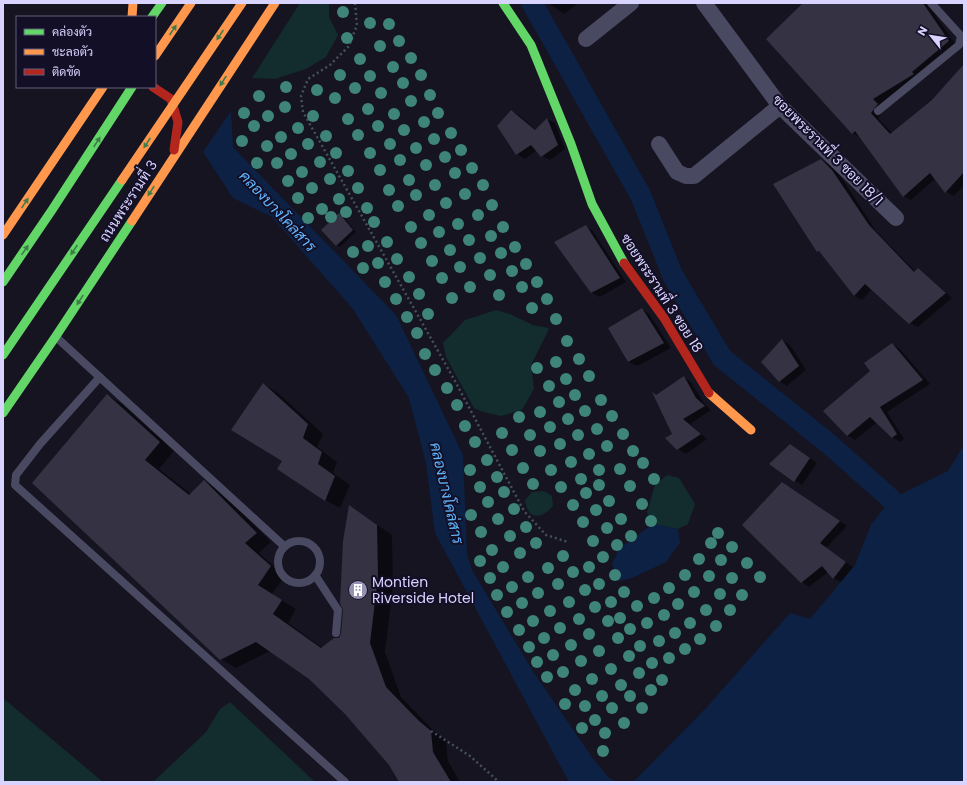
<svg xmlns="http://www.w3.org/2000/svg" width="967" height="785" font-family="Poppins,Sarabun,sans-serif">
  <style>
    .green { fill: #132c2d }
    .water { fill: #0d2144 }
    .pier { fill: #161421 }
    .shadow { fill: #0007 }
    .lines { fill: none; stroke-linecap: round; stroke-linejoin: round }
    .canal { stroke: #0d2144; stroke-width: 21 }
    .building { fill: #343243 }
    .path { stroke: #44505f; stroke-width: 2.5; stroke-dasharray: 2 3; stroke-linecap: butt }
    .lane { stroke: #4a4962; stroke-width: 8 }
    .street { stroke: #4a4962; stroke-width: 16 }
    .fast { stroke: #63d668; stroke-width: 9 }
    .slow { stroke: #ff974d; stroke-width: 9 }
    .jam { stroke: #b3261e; stroke-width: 9 }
    .fast-bridge { stroke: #63d668; stroke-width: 9 }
    .slow-bridge { stroke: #ff974d; stroke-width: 9 }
    .tree { fill: #3e8478 }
    .oneway { fill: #3f7c4a }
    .labels { text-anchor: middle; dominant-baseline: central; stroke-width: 4; stroke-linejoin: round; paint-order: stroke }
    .street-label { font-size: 14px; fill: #d9d4ff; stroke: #130f26 }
    .poi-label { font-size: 14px; fill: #d9d4ff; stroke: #130f26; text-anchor: start }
    .water-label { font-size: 15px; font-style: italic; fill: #62b6ff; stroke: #130f26 }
  </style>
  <rect width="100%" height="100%" fill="#161421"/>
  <path class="green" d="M300,3H329V17L338,35L326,57L306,69L275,79L252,78Z
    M496,310L510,314L533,325L549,328L546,335L531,365L534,389L522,410L501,416L483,412L474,408L446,357L443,343L465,320Z
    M667,475L679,478L695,504L688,524L678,529L653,524L647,512L655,485Z
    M544,491L552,496L553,506C541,520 528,520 525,500L532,492Z
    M3,698L103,782H3Z
    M230,702L315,782H153L206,732L220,709Z"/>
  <path class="water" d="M231,111L233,147L396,315L463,455L467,554L472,570L534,673L594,760L608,777L616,782H569L435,533L426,463L409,398L353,309L272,217L233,198L203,152Z
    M964,445V782H633L704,710L790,613L810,619L855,565L871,525L891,499L948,471Z
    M653,524L678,529L680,543L666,562L632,578L619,581L612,564L619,549Z"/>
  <path class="pier" d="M788,611L790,613L704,710L633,782H631L702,708Z"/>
  <path class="shadow" d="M548,3H579L564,14Z
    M805,3H927L956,45L921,79L880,104L885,109L878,118L893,134L932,101L964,66V185L954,196L946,192L936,178L911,200L903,196L860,137L852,133Z
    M511,111L519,115L536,130L547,119L555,123L565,149L550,160L542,156L537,150L525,159L517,154Z
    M821,160L829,164L840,175L876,231L916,272L918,270L925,274L952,298L918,327L910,323L872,289L862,300L854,296L823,254L818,251Z
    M339,214L343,216L356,232L340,247L336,245Z
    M586,227L593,231L626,282L600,297L592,293L556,242Z
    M642,309L649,314L671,348L637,366L629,362L609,328Z
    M782,340L790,345L806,370L787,386L779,381Z
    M892,344L900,349L930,384L887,412L904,439L900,442L893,438L877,422L855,440L847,435L871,371Z
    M684,377L691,382L704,403L711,410L690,424L707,439L686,454L678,449L673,434L656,396Z
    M264,384L278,393L323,434L317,447L337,462L333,473L350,485L340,508L325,500L284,461Z
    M107,395L122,404L174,451L159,469L191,494L204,481L219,490L271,542L259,553L285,576L272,594L296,609L288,623L323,648L339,639L342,634L350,507L392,535L393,586L385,652L401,697L433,730L446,740L448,761L460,782H400L390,764L346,713L309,678L270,651L236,668L221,659Z
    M798,450L817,463L802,485L771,464Z
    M790,487L847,526L826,548L853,567L841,582L833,578L828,572L809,587L802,582L744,525Z"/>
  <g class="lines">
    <path class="canal" d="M532,3L641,196L673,276L722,358L829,444L891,499"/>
  </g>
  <path class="building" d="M803,3H923L949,41L912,72L914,74L873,99L878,104L871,113L890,134L932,100L964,64V172L945,193L930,173L903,197L855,131L852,134L766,39Z
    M511,110L535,130L547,118L558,145L541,157L531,145L516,155L497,126Z
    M821,159L832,170L869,225L914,272L918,268L946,293L909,324L865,284L854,296L819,251L817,252L773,184Z
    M339,213L353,230L336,246L321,230Z
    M586,225L620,278L591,293L554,242Z
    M642,308L664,343L628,362L608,328Z
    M782,339L799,366L779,382L761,362Z
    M892,343L923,380L880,407L897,434L892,438L870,417L847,436L823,411L870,371L864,363Z
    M684,376L696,398L705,406L683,419L701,434L677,450L665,438L672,434L652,392L656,395Z
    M263,383L308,424L303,438L322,452L318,464L335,476L325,501L277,469L282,461L231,430Z
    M107,394L160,442L145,460L189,495L204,480L257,533L245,543L271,566L258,585L282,600L273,614L321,648L334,638H339L341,633L343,610L340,603L343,541L349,505L377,525L378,577L370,643L386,687L418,720L431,731L433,752L451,782H399L389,765L345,714L309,679L256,642L220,660L32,483Z
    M790,444L810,458L794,482L769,464Z
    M782,482L840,521L820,543L846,562L833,579L822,566L801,583L742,525Z"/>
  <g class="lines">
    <path class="path" d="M355,3L357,25L349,46L330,65L308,79L301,96L303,112L455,381L524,511L546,535L568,542
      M431,731L470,756L499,782"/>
    <path class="lane" d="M878,111L959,45L961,36L931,3
      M56,337L284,546
      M100,377L40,444L16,475L15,485L345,782
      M278 562a21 21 0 1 1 42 0a21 21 0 1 1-42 0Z
      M315,575L338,610L336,633"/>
    <path class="street" d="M704,3L780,106L896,218
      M586,39L631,3
      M659,144L677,172L686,176H694L780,106"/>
    <path class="fast" d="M503,3L531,45L571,144L592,204L624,263
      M152,17L162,3
      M3,282L52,210L132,87
      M3,413L56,336L132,221"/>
    <path class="slow" d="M132,17L133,3
      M155,56L191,3
      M132,221L275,3
      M3,235L103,87
      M709,393L751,430"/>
    <path class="jam" d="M153,87L171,99L178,122L174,150
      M624,263L664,318L709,393"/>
    <path class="fast-bridge" d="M3,355L122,180"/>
    <path class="slow-bridge" d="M122,180L242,3"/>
  </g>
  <g class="tree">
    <circle cx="343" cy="12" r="6"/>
    <circle cx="370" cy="23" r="6"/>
    <circle cx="389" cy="24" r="6"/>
    <circle cx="347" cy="38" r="6"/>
    <circle cx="399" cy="41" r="6"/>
    <circle cx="380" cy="46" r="6"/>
    <circle cx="411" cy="58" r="6"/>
    <circle cx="360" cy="59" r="6"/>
    <circle cx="393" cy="67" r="6"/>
    <circle cx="340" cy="75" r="6"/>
    <circle cx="421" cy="75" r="6"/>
    <circle cx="370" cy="76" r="6"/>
    <circle cx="403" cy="83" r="6"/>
    <circle cx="286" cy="87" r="6"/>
    <circle cx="355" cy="88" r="6"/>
    <circle cx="317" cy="90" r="6"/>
    <circle cx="381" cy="93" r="6"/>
    <circle cx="430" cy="95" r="6"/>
    <circle cx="259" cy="96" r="6"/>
    <circle cx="335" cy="98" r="6"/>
    <circle cx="411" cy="101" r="6"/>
    <circle cx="285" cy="107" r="6"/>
    <circle cx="368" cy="109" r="6"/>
    <circle cx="244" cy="113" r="6"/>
    <circle cx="438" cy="113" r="6"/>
    <circle cx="394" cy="114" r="6"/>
    <circle cx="268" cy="116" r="6"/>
    <circle cx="313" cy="116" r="6"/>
    <circle cx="348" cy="119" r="6"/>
    <circle cx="424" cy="122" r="6"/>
    <circle cx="254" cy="126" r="6"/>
    <circle cx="378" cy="126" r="6"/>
    <circle cx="298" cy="128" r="6"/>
    <circle cx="404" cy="130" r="6"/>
    <circle cx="451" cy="133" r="6"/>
    <circle cx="358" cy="135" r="6"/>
    <circle cx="326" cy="136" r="6"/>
    <circle cx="281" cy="137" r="6"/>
    <circle cx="434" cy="139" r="6"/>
    <circle cx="242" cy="141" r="6"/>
    <circle cx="308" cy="144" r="6"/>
    <circle cx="390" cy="144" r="6"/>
    <circle cx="267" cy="146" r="6"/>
    <circle cx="416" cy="148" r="6"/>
    <circle cx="461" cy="150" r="6"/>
    <circle cx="336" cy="153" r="6"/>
    <circle cx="370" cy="153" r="6"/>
    <circle cx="291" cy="154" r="6"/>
    <circle cx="445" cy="157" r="6"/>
    <circle cx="400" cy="160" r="6"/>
    <circle cx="320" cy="162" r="6"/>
    <circle cx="257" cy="163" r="6"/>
    <circle cx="277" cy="163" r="6"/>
    <circle cx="426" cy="165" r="6"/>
    <circle cx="472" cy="168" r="6"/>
    <circle cx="380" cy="170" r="6"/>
    <circle cx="348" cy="171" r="6"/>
    <circle cx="302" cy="172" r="6"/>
    <circle cx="455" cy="173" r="6"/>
    <circle cx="330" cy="179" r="6"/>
    <circle cx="409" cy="180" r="6"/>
    <circle cx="288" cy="181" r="6"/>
    <circle cx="435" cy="185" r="6"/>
    <circle cx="483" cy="185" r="6"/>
    <circle cx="312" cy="188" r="6"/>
    <circle cx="358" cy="188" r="6"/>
    <circle cx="389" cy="190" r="6"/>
    <circle cx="465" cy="194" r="6"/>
    <circle cx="416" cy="195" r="6"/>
    <circle cx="298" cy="198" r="6"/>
    <circle cx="339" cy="199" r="6"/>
    <circle cx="446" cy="203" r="6"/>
    <circle cx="492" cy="205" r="6"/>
    <circle cx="398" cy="206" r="6"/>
    <circle cx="367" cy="208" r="6"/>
    <circle cx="322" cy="209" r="6"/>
    <circle cx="346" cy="212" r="6"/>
    <circle cx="429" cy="215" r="6"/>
    <circle cx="478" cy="215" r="6"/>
    <circle cx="331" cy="217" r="6"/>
    <circle cx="308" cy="218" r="6"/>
    <circle cx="374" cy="222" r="6"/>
    <circle cx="458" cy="224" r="6"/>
    <circle cx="411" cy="227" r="6"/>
    <circle cx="503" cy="227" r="6"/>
    <circle cx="439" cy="232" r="6"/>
    <circle cx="491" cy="236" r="6"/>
    <circle cx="469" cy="240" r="6"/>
    <circle cx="387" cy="242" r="6"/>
    <circle cx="421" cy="243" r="6"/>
    <circle cx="368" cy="246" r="6"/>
    <circle cx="515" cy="247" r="6"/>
    <circle cx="450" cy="250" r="6"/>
    <circle cx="353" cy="252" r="6"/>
    <circle cx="501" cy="253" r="6"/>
    <circle cx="480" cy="258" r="6"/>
    <circle cx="397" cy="259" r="6"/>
    <circle cx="432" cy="261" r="6"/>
    <circle cx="378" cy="263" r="6"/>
    <circle cx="526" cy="264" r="6"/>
    <circle cx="460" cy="267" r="6"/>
    <circle cx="363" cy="268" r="6"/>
    <circle cx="512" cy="271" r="6"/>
    <circle cx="490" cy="275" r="6"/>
    <circle cx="409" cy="277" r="6"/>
    <circle cx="442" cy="278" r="6"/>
    <circle cx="385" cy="282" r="6"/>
    <circle cx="537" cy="282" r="6"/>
    <circle cx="470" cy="287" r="6"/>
    <circle cx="522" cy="287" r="6"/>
    <circle cx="419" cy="294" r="6"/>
    <circle cx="499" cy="295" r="6"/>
    <circle cx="452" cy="298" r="6"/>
    <circle cx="396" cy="299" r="6"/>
    <circle cx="547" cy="299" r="6"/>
    <circle cx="532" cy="308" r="6"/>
    <circle cx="428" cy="314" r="6"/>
    <circle cx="407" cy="317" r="6"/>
    <circle cx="556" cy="319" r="6"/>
    <circle cx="417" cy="333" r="6"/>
    <circle cx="567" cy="341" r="6"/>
    <circle cx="425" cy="354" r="6"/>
    <circle cx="579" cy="359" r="6"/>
    <circle cx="556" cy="362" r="6"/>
    <circle cx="537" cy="368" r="6"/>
    <circle cx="435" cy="370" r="6"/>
    <circle cx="589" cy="376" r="6"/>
    <circle cx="566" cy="379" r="6"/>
    <circle cx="549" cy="386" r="6"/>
    <circle cx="447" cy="388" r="6"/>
    <circle cx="575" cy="395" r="6"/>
    <circle cx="601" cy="400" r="6"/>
    <circle cx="559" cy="402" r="6"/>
    <circle cx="457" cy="405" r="6"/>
    <circle cx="585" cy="411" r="6"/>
    <circle cx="540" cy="412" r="6"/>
    <circle cx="612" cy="416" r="6"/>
    <circle cx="519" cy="417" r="6"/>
    <circle cx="568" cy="419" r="6"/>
    <circle cx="465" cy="426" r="6"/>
    <circle cx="550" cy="427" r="6"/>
    <circle cx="597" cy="429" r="6"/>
    <circle cx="502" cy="433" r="6"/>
    <circle cx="623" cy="434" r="6"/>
    <circle cx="530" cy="435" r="6"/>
    <circle cx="578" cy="435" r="6"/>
    <circle cx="475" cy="442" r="6"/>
    <circle cx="560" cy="444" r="6"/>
    <circle cx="607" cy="446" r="6"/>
    <circle cx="512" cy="450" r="6"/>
    <circle cx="540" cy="451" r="6"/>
    <circle cx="633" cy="451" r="6"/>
    <circle cx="589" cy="454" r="6"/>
    <circle cx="487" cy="460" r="6"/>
    <circle cx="571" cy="462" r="6"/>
    <circle cx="643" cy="463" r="6"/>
    <circle cx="523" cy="468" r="6"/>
    <circle cx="620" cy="469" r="6"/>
    <circle cx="470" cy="470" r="6"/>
    <circle cx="551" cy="470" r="6"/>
    <circle cx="599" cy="470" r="6"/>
    <circle cx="497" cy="477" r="6"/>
    <circle cx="581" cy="479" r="6"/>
    <circle cx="654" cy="479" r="6"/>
    <circle cx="533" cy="484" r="6"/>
    <circle cx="599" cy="485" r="6"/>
    <circle cx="630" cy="486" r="6"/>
    <circle cx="480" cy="487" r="6"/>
    <circle cx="561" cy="487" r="6"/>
    <circle cx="504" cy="492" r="6"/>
    <circle cx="586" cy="493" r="6"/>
    <circle cx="609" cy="501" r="6"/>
    <circle cx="488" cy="502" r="6"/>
    <circle cx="642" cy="504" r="6"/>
    <circle cx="573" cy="505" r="6"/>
    <circle cx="514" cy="509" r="6"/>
    <circle cx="596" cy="510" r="6"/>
    <circle cx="471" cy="515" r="6"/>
    <circle cx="498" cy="519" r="6"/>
    <circle cx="621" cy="519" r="6"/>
    <circle cx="651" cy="521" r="6"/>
    <circle cx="583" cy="522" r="6"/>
    <circle cx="526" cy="527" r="6"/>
    <circle cx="607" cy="528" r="6"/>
    <circle cx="481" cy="532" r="6"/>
    <circle cx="718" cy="533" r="6"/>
    <circle cx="510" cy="536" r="6"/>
    <circle cx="631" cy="536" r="6"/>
    <circle cx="593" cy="541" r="6"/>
    <circle cx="536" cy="543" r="6"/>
    <circle cx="711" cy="543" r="6"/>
    <circle cx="617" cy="545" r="6"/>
    <circle cx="732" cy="547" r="6"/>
    <circle cx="492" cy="550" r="6"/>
    <circle cx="520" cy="553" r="6"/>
    <circle cx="563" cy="556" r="6"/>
    <circle cx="603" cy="557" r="6"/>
    <circle cx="699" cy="559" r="6"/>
    <circle cx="721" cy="560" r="6"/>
    <circle cx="480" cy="561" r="6"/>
    <circle cx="747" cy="563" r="6"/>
    <circle cx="503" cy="567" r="6"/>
    <circle cx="589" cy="567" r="6"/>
    <circle cx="548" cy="568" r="6"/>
    <circle cx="573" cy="572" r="6"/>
    <circle cx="615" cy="575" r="6"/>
    <circle cx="685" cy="575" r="6"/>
    <circle cx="709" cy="576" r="6"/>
    <circle cx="528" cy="577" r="6"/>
    <circle cx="760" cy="577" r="6"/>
    <circle cx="490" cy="578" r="6"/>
    <circle cx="732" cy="578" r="6"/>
    <circle cx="558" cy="584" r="6"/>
    <circle cx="599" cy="584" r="6"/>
    <circle cx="512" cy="587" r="6"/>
    <circle cx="669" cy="588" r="6"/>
    <circle cx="585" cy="590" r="6"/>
    <circle cx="624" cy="592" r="6"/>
    <circle cx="694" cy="592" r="6"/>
    <circle cx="538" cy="593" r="6"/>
    <circle cx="720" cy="594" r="6"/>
    <circle cx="497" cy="595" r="6"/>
    <circle cx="742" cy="595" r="6"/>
    <circle cx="654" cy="598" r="6"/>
    <circle cx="569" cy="602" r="6"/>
    <circle cx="611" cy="602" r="6"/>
    <circle cx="522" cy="603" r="6"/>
    <circle cx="678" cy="604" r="6"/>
    <circle cx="637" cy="606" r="6"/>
    <circle cx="595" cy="607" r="6"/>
    <circle cx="706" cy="610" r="6"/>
    <circle cx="730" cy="610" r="6"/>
    <circle cx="550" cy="611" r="6"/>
    <circle cx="507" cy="612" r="6"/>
    <circle cx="664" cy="615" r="6"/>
    <circle cx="620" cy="618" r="6"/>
    <circle cx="579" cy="619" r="6"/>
    <circle cx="533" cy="621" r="6"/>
    <circle cx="608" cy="621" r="6"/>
    <circle cx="647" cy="623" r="6"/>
    <circle cx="690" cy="623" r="6"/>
    <circle cx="716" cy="626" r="6"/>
    <circle cx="560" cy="628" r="6"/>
    <circle cx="630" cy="629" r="6"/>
    <circle cx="519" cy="630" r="6"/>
    <circle cx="675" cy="633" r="6"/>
    <circle cx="589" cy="634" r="6"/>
    <circle cx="544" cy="638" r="6"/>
    <circle cx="618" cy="638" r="6"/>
    <circle cx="700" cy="639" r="6"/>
    <circle cx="659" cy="641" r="6"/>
    <circle cx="571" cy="645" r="6"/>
    <circle cx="640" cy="646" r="6"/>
    <circle cx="529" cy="647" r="6"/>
    <circle cx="685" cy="649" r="6"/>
    <circle cx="599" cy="651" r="6"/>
    <circle cx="553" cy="655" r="6"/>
    <circle cx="629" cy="656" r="6"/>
    <circle cx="669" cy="658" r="6"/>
    <circle cx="581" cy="661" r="6"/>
    <circle cx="537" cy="662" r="6"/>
    <circle cx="652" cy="663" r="6"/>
    <circle cx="611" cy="669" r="6"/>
    <circle cx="563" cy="672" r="6"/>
    <circle cx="639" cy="673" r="6"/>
    <circle cx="547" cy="677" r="6"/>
    <circle cx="592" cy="679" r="6"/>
    <circle cx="662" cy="680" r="6"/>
    <circle cx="621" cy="685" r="6"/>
    <circle cx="575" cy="690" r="6"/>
    <circle cx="651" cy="690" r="6"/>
    <circle cx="602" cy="696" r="6"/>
    <circle cx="630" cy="696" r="6"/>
    <circle cx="565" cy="704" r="6"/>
    <circle cx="585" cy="706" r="6"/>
    <circle cx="612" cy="708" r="6"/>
    <circle cx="642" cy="708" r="6"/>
    <circle cx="595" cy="720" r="6"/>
    <circle cx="624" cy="723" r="6"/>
    <circle cx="582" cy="728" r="6"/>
    <circle cx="605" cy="733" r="6"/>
    <circle cx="603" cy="751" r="6"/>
  </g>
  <defs><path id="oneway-solid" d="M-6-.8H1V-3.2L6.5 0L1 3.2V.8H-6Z"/></defs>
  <g class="oneway">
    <use href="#oneway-solid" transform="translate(173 30) rotate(-56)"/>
    <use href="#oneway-solid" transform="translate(220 35) rotate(124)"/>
    <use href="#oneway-solid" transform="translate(223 81) rotate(123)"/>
    <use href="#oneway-solid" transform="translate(97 142) rotate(-57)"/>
    <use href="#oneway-solid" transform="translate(147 143) rotate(124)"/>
    <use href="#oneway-solid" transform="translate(151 191) rotate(123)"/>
    <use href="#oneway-solid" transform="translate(25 203) rotate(-56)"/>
    <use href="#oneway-solid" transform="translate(25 250) rotate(-55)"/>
    <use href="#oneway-solid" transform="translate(74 250) rotate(124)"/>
    <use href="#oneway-solid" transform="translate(80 300) rotate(123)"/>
  </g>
  <defs>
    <g id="building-disc" transform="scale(1)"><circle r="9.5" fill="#9591b1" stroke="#130f26"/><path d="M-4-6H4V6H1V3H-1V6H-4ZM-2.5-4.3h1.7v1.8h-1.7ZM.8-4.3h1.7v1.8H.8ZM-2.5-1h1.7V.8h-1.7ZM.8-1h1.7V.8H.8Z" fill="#fff"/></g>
  </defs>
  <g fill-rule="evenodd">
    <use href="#building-disc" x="358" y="590"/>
  </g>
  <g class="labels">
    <g class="street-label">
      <text transform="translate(828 150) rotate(45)">ซอยพระรามที่ 3 ซอย 18/1</text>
      <text transform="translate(128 201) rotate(-57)">ถนนพระรามที่ 3</text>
      <text transform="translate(662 293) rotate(57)">ซอยพระรามที่ 3 ซอย 18</text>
    </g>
    <g class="poi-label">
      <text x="372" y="582">Montien<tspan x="372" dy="16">Riverside Hotel</tspan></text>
    </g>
    <g class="water-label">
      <text transform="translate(278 211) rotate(47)">คลองบางโคล่สาร</text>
      <text transform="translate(447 493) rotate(77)">คลองบางโคล่สาร</text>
    </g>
  </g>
  <rect width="967" height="785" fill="none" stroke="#d9d4ff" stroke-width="8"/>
  <rect x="16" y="16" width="140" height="72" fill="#130f26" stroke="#625e7d"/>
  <rect x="24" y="29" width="20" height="6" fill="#63d668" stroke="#625e7d"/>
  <text x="52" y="36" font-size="12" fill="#d9d4ff">คล่องตัว</text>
  <rect x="24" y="49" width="20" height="6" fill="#ff974d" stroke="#625e7d"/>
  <text x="52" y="56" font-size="12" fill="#d9d4ff">ชะลอตัว</text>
  <rect x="24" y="69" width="20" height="6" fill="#b3261e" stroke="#625e7d"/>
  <text x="52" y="76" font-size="12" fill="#d9d4ff">ติดขัด</text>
  <g transform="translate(931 36) rotate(300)" stroke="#130f26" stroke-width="3" paint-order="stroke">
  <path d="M0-3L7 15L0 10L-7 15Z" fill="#d9d4ff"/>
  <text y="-6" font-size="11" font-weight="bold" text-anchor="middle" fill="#d9d4ff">N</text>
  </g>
</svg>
